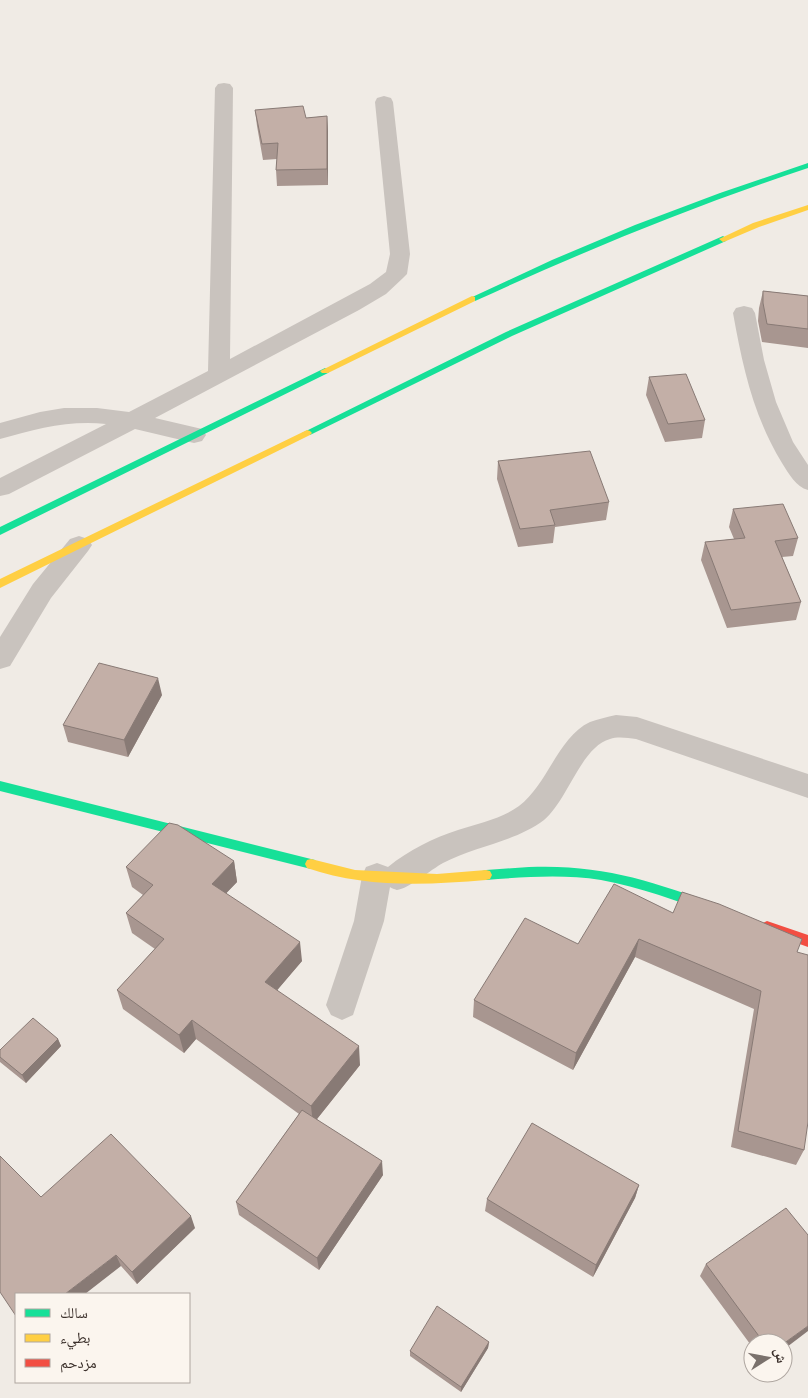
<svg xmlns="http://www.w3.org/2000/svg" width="808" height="1398" font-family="'Public Sans','Noto Naskh Arabic',sans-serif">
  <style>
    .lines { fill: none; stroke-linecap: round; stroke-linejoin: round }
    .street { fill: #c9c3be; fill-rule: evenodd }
    .fast { fill: #16e098; fill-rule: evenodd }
    .slow { fill: #ffcf43; fill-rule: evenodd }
    .jam { fill: #f24e42; fill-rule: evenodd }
    .wall { fill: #a89690 }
    .shaded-wall { fill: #887a75 }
    .building { fill: #c3afa7; stroke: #887a75 }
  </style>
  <rect width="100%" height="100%" fill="#f0ebe5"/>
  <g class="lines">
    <path class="street" d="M224,83L230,84L233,88L230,359L370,284L386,272L390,254L375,102L377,98L384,96L391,98L393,102L410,254L407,274L403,278L386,294L359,310L155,418L202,429L206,435L202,441L194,443L135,429L9,494L0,496V478L106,424C69,420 36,429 0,439V423L40,412L64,408H97L129,412L208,371L215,88L218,84Z
      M744,306L752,308L755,313L764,360L776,402L793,442L808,465V490C796,487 789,474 782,463C753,415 743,368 733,313L736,308Z
      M79,536L88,539L92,545L88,551L51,598L10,666L0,669V637L33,584L70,539Z
      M616,715L637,717L808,774V798L636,739C628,738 618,736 610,739C581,747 568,800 544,820C515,842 475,846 443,863C432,869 408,889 397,890C397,890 391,888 390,887L384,921L353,1015L342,1020L331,1015L326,1005L354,921L362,876L366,867L377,863L388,867C409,850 433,838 458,830C479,823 501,819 519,806C548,784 558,737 590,722C598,719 607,717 616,715Z"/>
    <path class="fast" d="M808,163V168C694,206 584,251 475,301H469L468,299L552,260L635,225L720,193Z
      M723,236L727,239L726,241L512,336L310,435H304L302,433L506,332Z
      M325,368L330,371L328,373L0,535V527Z
      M0,781L311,859L315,860L317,864L315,868L311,869L0,791Z
      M529,867C602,864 651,881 718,905L720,909L718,913L714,914C677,901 640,887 601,880C563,874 524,877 486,880L482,879L480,875L482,871L486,870Z"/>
    <path class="slow" d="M808,205V210L759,227L726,241L723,242L719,239L753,223Z
      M472,296L475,297V301L328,373H322L320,371Z
      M307,430L310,431L312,433L310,435L0,588V579Z
      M311,859L355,870L437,874L486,870L490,871L492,875L490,879L486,880C427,885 364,888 307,868L305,864L307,860Z"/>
    <path class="jam" d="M767,921L808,935V947L763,931L761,927L763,923Z"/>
  </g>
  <path class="wall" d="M255,110L306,118L327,116L328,132V185L277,186L276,170L277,159L263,160L257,126Z
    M763,291L808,296V348L762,342L758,321L759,308Z
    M649,377L705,420L702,438L665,442L646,395Z
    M498,461L609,502L606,520L555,527L553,543L518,547L497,479Z
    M733,509L798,538L793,556L782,557L801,602L796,620L727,628L701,560L705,542L734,539L729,527Z
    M162,695L128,757L68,742L63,725Z
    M234,861L237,882L226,893L302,961L277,990L360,1065L317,1119L383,1175L319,1270L239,1215L236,1202L299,1114L196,1039L184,1053L123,1009L117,990L155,949L132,933L126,913L143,895L132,887L126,867Z
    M673,913L797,952L804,1150L796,1165L731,1147L754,1009L635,957L573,1070L473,1017L474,1000L578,944Z
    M58,1039L61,1046L26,1083L0,1062V1050Z
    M639,1185L635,1198L593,1277L485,1211L487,1199Z
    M41,1197L195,1228L137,1284L121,1266Z
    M706,1264L783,1343H753V1348L700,1276Z
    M489,1342L488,1348L461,1392L410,1356V1351Z"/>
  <path class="shaded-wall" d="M327,116L328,132V185L327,169Z
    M158,678L162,695L128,757L124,740Z
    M234,861L237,882L216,904L212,884Z
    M639,939L635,957L573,1070L576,1053Z
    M300,942L302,961L268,1001L265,982Z
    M192,1020L196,1039L184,1053L179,1035Z
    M58,1039L61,1046L26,1083L22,1075Z
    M359,1046L360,1065L313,1124L311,1106Z
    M382,1161L383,1175L319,1270L317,1258Z
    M639,1185L635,1198L593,1277L596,1265Z
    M191,1216L195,1228L137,1284L132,1272Z
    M116,1255L121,1266L85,1294H65Z
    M808,1326V1331L783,1350V1344Z
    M489,1342L488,1348L461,1392V1387Z"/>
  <path class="building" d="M303,106L306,118L327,116V169L276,170L278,143L262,144L255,110Z
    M763,291L808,296V329L767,324L763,303Z
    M686,374L705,420L668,424L649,377Z
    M590,451L609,502L550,510L555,525L520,529L498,461Z
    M783,504L798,538L775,541L801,602L731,610L705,542L745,538L733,509Z
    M99,663L158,678L124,740L63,725Z
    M169,823L178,825L234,861L212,884L300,942L265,982L359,1046L311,1106L192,1020L179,1035L117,990L164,939L126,913L153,885L126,867Z
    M614,884L673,913L682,892L719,904L802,939L797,952L808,955V1122L804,1150L738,1131L761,991L639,939L576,1053L474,1000L525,918L578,944Z
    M33,1018L58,1039L22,1075L0,1057V1050Z
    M302,1110L382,1161L317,1258L236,1202Z
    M532,1123L639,1185L596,1265L487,1199Z
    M111,1134L191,1216L132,1272L116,1255L65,1294H16V1316L0,1292V1156L41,1197Z
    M786,1208L808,1235V1326L783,1344V1343H764L706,1264Z
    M437,1306L489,1342L461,1387L410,1351Z"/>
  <rect x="15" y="1293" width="175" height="90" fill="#fbf5ee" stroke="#aea6a0"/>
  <rect x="25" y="1309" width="25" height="8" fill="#16e098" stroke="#aea6a0"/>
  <text x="60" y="1318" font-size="15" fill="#3b302b">سالك</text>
  <rect x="25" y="1334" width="25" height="8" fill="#ffcf43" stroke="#aea6a0"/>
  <text x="60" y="1343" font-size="15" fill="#3b302b">بطيء</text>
  <rect x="25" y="1359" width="25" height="8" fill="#f24e42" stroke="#aea6a0"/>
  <text x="60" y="1368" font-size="15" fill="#3b302b">مزدحم</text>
  <g transform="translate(768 1358) rotate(79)"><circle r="24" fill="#fbf5ee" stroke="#aea6a0"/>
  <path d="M0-4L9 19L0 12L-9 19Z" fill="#7a716c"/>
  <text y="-8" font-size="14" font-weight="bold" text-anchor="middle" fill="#3b302b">ش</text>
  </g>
</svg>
